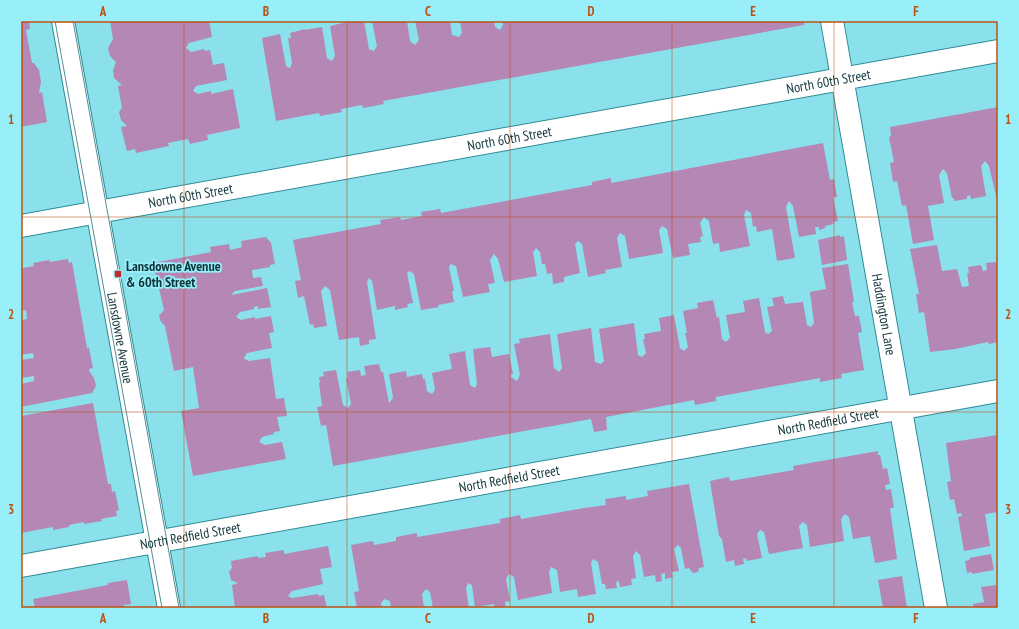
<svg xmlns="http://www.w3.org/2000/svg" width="1019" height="629" font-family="'PT Sans Narrow',sans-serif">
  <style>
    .building { fill: #b487b5 }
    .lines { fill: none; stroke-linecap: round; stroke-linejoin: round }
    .street-casing { stroke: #308b95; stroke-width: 24 }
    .secondary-casing { stroke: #308b95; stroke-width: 24 }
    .street { stroke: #fff; stroke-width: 22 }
    .secondary { stroke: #fff; stroke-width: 22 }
    .tram { stroke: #519097; stroke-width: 1 }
    .grid { fill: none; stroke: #bd5215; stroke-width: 1; stroke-opacity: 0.55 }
    .poi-dot { fill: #bd2d2f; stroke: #98eff9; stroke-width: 1.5 }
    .labels { text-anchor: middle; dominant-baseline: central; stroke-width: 3.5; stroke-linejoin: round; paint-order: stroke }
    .street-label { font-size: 14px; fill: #103539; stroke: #98eff9 }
    .poi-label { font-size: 14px; font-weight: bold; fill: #103539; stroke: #98eff9; text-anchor: start }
    .neatline { fill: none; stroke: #bd5215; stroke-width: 1.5 }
    .grid-label { font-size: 13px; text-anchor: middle; font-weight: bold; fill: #bd5215 }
  </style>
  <rect width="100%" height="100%" fill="#8be1eb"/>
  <path class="building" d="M21,21H29L30,29L26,30L32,63H34L39,70L41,82L39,93L42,92L47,122L21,127Z
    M110,21H209L212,37L189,43L186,48L191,52L204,49L205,51L210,50L213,65L224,63L227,80L196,86L193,91L198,94L211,91V94L233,89L240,128L207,135L208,140L190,144L188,139L168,143L169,146L136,153L135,149L127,151L121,127L127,126L121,120L119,112L122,108L118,86L122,85L114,78L113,70L116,62L110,56L108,48L113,39Z
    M347,21H364L369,49L374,51L377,46L372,21H407L410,41L415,45L419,40L415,21H450L452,35L459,37L462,33L460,21H494L495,27L500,30L503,25L502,21H540L542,22L543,21H804V25L383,101L384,104L363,108L362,105L341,109L342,112L320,116L319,113L276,121L262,38L280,34L286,66L290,68L292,63L288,38H291L290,33L305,29V30L322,27L327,58L332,61L335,56L330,26L347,22Z
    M998,107V204L989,166L985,161L981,166L986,196L971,199L970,195L967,196V199L954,201V198H952L947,173L943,169L939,175L944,203L928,206L934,240L913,244L906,205L902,206L897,181L893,182L890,163L894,162L889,137L891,136L890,127Z
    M823,143L830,180L834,179L837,197H833L838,221L833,222L834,224L825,226V228L819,230V227H815L816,234L799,237L793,206L789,201L786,207L795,258L777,261L772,229L757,232L756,226L753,227L751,213L746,210L744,215L750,246L720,252L719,243L713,244L709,221L704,217L700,223L703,236L700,237L701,242L688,244L690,255L673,258L667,229L662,226L659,230L663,253L629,259L625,236L620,233L617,238L622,267L605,270L606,273L588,277L582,244L578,241L575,244L580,273L564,277V282L553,284L552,273L547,274L545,264H542L540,252L536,248L533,252L537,276L504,282L498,259L494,254L490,260L495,283L488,284L490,292L463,297L456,266L451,264L449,267L454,291H452L454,302L438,305L439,307L421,310L414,274L410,271L407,273L413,303L407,304L408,307L395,310V306L377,310L372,281L369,278L367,282L376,339L369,340V344L360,346L359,337L339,340L330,290L325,286L321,291L327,326L314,328L313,324L310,325L304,296L298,298L295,281L301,280L293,240L381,224L380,220L400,217L401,220L422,216L421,212L440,209L441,213L592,185V182L611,178V183Z
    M840,235V237L844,236L847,260L822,265L818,240Z
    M266,237L271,243L275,264L270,265V267L252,270L253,278L261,277L263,286L235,291L231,295L267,288L271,307L258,309V306L254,307V309L240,312L236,317L241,320L255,317V319L271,316L274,332L269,333L272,348L247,353L244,358H243L249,361L270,358L276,399L284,398L287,416L277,417L280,431L274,432V434L262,437L259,442L265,445L282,442L286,459L193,476L181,411L199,408L193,367L174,371L165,326L161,322L159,316L164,310L153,263L211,252L210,247L229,244L230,250L242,247L241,241Z
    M937,245L942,271L957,269L962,287L969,286L967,273H969L968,267L981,265L983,271L987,270L986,263L997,262L996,258L998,257V342L989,344L988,342L955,349L930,352L924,312L919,313L916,294H919L910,249Z
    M68,259L69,263L72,262L87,348H89L93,368L89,369V371L94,378L96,386L92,393L21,407V384L34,381V376L21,378V360L34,358L33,353L21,355V320L27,319L26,310L21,311V264L23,268L34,266L33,263L49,260L50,262Z
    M848,264L854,302H852L855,316H859L862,332L858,333L864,370L841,374L842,378L820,382V378L716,397V401L695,405L694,400L606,417L607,430L594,432L591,419L333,466L326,425L321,426L317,407L322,406L319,383L320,382L319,377L324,376L323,372L336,370L343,405L348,408L351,404L346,378H348L347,372L360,370L361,376L366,375L364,366L379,364L381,372H383L389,403L393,398L389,374L406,371L407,377L422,374L423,379H425L427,391L432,394L435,390L432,373L452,369L449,354L465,351L470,385L475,388L477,384L473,349L490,347L492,357L509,354L513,374L511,375V377L517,381L520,375L514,344L520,343L519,339L550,334L554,368L559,372L562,368L557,334L591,328L595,362L601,364L604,361L599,329L634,323L638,355L642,357L646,353L643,339H645L644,334L661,331L659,318L674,315L680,348L684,351L688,347L685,333H687L683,311L698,308L697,303L713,300L717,318L719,317L722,339L726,342L730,338L726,315L745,312L743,301L759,298L765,332L768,334L772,331L767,307L774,306L772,298L783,296L785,304L803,302L807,325L811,327L814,323L810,292L826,289L822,268Z
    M93,403L108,484H111L112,492L115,491L119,510L116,511L117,516L101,519L102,521L84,524V522L69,525V527L53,530V527L21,533V416Z
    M998,435V488L997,490L998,512L985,514L990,546L964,551L958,517L962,516L961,513L957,514L954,499L950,500L947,482L951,481L946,443Z
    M878,451V455H880L883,469L887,468L890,484L885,485L886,490L891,489L894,508H890L897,559L875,563L870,536L853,539L849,517L845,514L841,519L844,541L810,547L807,525L803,522L799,526L803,548L769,554L764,532L760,530L757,534L762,558L747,561L746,558L743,559L744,564L735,566L734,560L726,562L722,539L719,536L710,481L729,477L730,481L794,470L793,466Z
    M689,484L704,567L699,568L698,572L693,573L689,568L685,569L681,548L678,545L674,549L679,571L671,572L673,577L665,579V573L661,574L662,581L656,582L655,575L644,577L640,555L636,551L633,556L636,578L631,579L632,585L620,587L619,581L616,582L617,588L606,589L605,584H602L598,562L593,559L591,563L596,594L578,597L577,589L560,592L557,570L551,567L549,572L552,593L518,600L514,577L509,574L506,579L510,601L505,602L506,608H494V604L475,607L472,585L468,583L466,588L469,608H433L430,592L426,589L422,594L424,608H391L390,601L384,599L381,603L382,608H357L354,592L359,591L351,545L373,541L374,545L396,541V537L417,533V537L500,523V519L520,515L521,519L584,508L606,505L605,499L626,496V500L648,496L647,491Z
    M328,546L332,567L320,569L323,584L292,591L288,596L292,598L318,594L319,596L324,595L327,608H235L232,585L238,583L231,580L229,572L232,568L231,561L258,556V558L266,557L265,553L284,550V554Z
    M991,554L994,570L972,574V572L967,573L965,561L970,560L969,558Z
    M902,576L907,608H883L878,580Z
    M127,580L131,604L124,605V608H35L33,599L108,585V583Z
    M996,585L998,597V608H973V604L984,602L981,587Z"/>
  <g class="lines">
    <g class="street-casing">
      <g id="street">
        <path id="s1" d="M832,21L936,608"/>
        <path id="s2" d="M98,212L998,51"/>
        <path id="s3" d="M21,566L998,391"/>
      </g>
    </g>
    <g class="secondary-casing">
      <g id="secondary">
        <path id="s4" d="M63,21L169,608"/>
        <path d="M21,226L98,212"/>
      </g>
    </g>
    <use href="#street" class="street"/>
    <use href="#secondary" class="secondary"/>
    <path class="tram" d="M55,21L162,608
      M73,21L179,608"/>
  </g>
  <path class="grid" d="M184,21V608M347,21V608M510,21V608M672,21V608M834,21V608M21,217H998M21,412H998"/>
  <rect class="poi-dot" x="114" y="270" width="8" height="8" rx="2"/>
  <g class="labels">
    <g class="street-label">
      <text stroke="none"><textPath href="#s2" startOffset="742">North 60th Street</textPath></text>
      <text stroke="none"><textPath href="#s2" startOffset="418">North 60th Street</textPath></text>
      <text stroke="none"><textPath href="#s2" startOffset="94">North 60th Street</textPath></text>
      <text stroke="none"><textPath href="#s1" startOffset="298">Haddington Lane</textPath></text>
      <text stroke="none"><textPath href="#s4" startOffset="322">Lansdowne Avenue</textPath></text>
      <text stroke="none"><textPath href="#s3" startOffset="820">North Redfield Street</textPath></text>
      <text stroke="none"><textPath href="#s3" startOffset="496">North Redfield Street</textPath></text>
      <text stroke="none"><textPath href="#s3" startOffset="172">North Redfield Street</textPath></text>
    </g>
    <g class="poi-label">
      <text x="126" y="266">Lansdowne Avenue<tspan x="126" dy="16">&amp; 60th Street</tspan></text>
    </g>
  </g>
  <rect width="1019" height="629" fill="none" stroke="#98eff9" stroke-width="44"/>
  <rect x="22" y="22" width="975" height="585" class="neatline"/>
  <g class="grid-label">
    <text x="103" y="16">A</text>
    <text x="266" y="16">B</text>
    <text x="428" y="16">C</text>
    <text x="591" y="16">D</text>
    <text x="753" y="16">E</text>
    <text x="916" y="16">F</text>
    <text x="11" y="124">1</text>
    <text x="1008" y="124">1</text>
    <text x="11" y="319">2</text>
    <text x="1008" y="319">2</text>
    <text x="11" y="514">3</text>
    <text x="1008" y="514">3</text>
    <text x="103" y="623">A</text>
    <text x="266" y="623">B</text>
    <text x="428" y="623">C</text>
    <text x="591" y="623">D</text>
    <text x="753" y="623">E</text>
    <text x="916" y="623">F</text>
  </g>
</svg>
